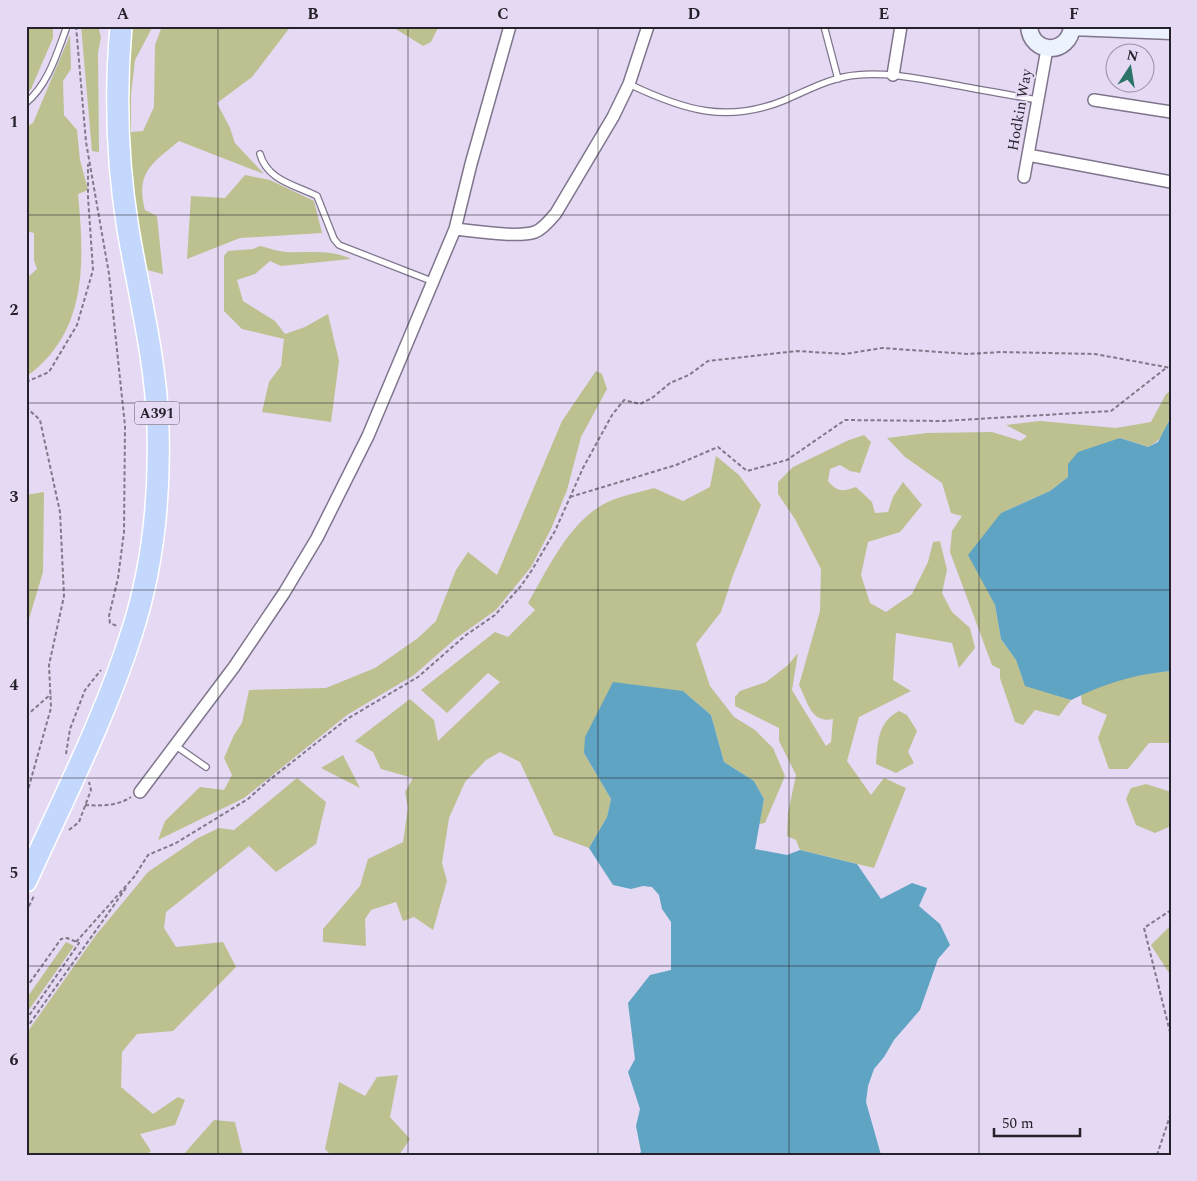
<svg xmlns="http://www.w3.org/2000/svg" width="1197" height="1181" font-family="Spectral,serif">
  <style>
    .green { fill: #bcc18f }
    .water { fill: #60a4c3 }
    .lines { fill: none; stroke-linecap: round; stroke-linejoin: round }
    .lane-casing { stroke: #7f758c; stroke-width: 8 }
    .street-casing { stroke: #7f758c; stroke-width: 14 }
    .secondary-casing { stroke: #7f758c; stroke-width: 19 }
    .highway-casing { stroke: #fff; stroke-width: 24 }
    .path { stroke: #81798a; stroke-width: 2; stroke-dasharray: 4 2.5; stroke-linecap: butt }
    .lane { stroke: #fff; stroke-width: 5.5 }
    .street { stroke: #fff; stroke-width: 11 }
    .secondary { stroke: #edf3fe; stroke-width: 16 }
    .highway { stroke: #c4d8fd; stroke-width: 21 }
    .grid { fill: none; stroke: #26222b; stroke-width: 1; stroke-opacity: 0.55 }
    .labels { text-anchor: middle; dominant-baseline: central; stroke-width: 4; stroke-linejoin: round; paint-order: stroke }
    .shield { fill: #e5d9f3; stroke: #5f5967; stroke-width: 1 }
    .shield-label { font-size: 14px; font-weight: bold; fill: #26222b }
    .street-label { font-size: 15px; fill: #26222b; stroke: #e5d9f3 }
    .neatline { fill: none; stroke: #26222b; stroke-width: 2 }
    .grid-label { font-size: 16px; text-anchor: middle; font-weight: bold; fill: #26222b }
  </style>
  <rect width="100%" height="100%" fill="#e5d9f3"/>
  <path class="green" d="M26,26H53V38L31,89L26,94Z
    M81,26H98L101,37L98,53L99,152L92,151Z
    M129,26H148L151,30L135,60L131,95V132L143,131L154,107L155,45L162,26H291L252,77L217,103L230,128L235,143L264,174L179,141C153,163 135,172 145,210L157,216L163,274L147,270L134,211L125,141Z
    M391,26H439L431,42L423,46Z
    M70,35L71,69L63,81L64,115L77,130L80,160L88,190L78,194C83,248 88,311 49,356C42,363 36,371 26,376V279L37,269L34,260V233L26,231V127L33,123Z
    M245,175L270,180L314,201L322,233L240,238L187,259L191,196L225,198Z
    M260,246C269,248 279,252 288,252C309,253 331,249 351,259L281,266L270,261L255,274L237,280L243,301L275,321L285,334L305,327L328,314L339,361L331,422L262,412L269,382L281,366L284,339L242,329L224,311V256L228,251L253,249Z
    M596,371L602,374L607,389L581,437L567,490L551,529L531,567L496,610L455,639L414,675L347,715L244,798L158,840L165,821L200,787L224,790L232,775L224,758L234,735L242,723L249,690L326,688L375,668L418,638L436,621L456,570L468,552L497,575L562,421Z
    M1171,391C1171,413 1171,436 1148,447L1120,438L1068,464V477L1050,491L1001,513L985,584L995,605L1001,639L1016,660L1025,685L1071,700L1059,716L1035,710L1023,725L1015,722L1000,678V669L992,665L950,552L952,531L962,516L951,513L942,483L905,457L887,438L927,433L992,432L1021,441L1027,436L1006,425L1040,421L1116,428L1151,422L1166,394Z
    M864,435L871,442L860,473L850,471L840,465L830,469L828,481C837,492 843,492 856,487L872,502L875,513L888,512L893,497L903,482L922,505L900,532L868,542L861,575L870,603L886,612L912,594L928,562L933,542L940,541L947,570L942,593L952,612L970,628L975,648L959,668L952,643L896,633L893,680L911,691L859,717L847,761L871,795L884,778L906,788L874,868L800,850L796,840L787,836L788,813L796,775L779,741V728L735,706V697L740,691L766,682L788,665L798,653L792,690L826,746L831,742L833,719C811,724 808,702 799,685L820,611L821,569L795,519L778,494V482L793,467L849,440Z
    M716,456L739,475L761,505L732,578L721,612L696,644L710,686L734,717L755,730L773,748L785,776L765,823L759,824L764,799L754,781L724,762L711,715L683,691L584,753L611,799L607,817L589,848L554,835L520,762L500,752L486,760L465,782L449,818L442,863L447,881L433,930L414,917L403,921L396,902L371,910L365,919L366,946L323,942V929L360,886L368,859L403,842L408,808L405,792L413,778L381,769L373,752L355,741L410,699L434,720L438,741L500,682L488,673L447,713L421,690L495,632L508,637L535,610L528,603C548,569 567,526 602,505C617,496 638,493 654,488L683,501L710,487Z
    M44,492L43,572L26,629V495Z
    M1171,671V743H1149L1128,769H1109L1098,738L1107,715L1082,704L1081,695C1112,680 1137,674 1171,671Z
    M899,711L907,715L917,731L908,752L914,763L896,773L876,764C878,742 877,723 899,711Z
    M343,755L360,788L321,768Z
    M297,778L326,802L316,844L276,872L249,846L166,912L164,928L176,947L223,942L236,967L173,1031L137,1034L122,1052L121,1087L153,1114L178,1097L185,1100L175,1125L140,1134L151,1151L146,1155L26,1154V1034L96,935L148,872L198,838L219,828L234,830Z
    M1146,784L1171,792V826L1155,833L1136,825L1126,799L1131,788Z
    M1171,925V976L1151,945Z
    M66,942L74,946L26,1014V999Z
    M398,1075L390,1117L410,1139L399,1155H331L325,1149L339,1082L365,1096L377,1077Z
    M214,1120L235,1122L243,1155H183Z"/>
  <path class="water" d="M1171,417V671C1131,675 1107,683 1071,700L1025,686L1016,660L1001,639L995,605L968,555L1001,513L1050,491L1068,477V464L1078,452L1120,438L1148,447L1158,442Z
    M613,682L683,691L711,715L724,762L754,781L764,799L755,849L787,855L800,850L857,864L881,899L912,883L927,888L919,906L940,924L950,945L938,959L920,1010L894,1040L884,1057L874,1069L868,1086L866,1102L881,1155H638L641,1152L636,1126L640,1109L628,1072L635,1059L628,1003L650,975L671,970V922L662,909L659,895L652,887L643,886L631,889L613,885L589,848L607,817L611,799L584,753L585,737Z"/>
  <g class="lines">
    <g class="lane-casing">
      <path id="lane" d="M824,26L838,79
        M629,84C683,110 727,124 785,100C808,90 832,77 857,75C886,72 915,78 944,83C975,89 1006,94 1037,100
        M26,103C48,84 56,56 66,29L65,26
        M260,154C267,180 295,185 317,196L334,239L339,245L434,282
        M176,746L206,767"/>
    </g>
    <g class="street-casing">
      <path id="street" d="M893,75L901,26
        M1094,100L1171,112
        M1028,155L1171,182
        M1024,177L1047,49
        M455,229C475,231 517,238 535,232C543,229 551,219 556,213L613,117L629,84L648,26
        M140,792L234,667L284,593L317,538L368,436L455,229L471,164L510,26"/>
    </g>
    <g class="secondary-casing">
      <path id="secondary" d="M1029,26C1031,56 1070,55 1072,26
        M1072,27L1171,31"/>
    </g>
    <g class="highway-casing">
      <path id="highway" d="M26,881C63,799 105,718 132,632C153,567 160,495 158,427C156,360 139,295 128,229C117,162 115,95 121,26"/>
    </g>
    <path class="path" d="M76,26L86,142L109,274L125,426L124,532L118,578L109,616L110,623L117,626
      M26,382L49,372L77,325L93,270L88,197V164
      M26,407L40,420L60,512L64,596L49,665L51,708L26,797
      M570,497L676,465L718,447L747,471L787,460L845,420L943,421L1111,411L1166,368
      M26,716L51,694
      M66,754L70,729L85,690L101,670
      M85,805C102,806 117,806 131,797
      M69,830L79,822L91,790L89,782
      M1171,910L1144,928L1171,1036
      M26,912L34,896
      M76,942L134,877L148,855L176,843L248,799L268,781L347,719L418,677L466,635L495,615L521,586L532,570L555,531L583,468L612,415L624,400L640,404L652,398L670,383L689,375L708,361L797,351L845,354L882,348L968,354L1001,352L1095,354L1171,368
      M26,988L61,939L67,938L79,943L26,1020
      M26,1029L126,888
      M1157,1155L1171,1113"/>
    <use href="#lane" class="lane"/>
    <use href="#street" class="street"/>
    <use href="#secondary" class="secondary"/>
    <use href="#highway" class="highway"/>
  </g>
  <path class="grid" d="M218,26V1155M408,26V1155M598,26V1155M789,26V1155M979,26V1155M26,215H1171M26,403H1171M26,590H1171M26,778H1171M26,966H1171"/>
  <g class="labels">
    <rect class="shield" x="134.5" y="401.5" width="45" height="23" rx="4"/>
    <g class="shield-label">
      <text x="157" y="413">A391</text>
    </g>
    <g class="street-label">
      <text transform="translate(1020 110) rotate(-80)">Hodkin Way</text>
    </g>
  </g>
  <rect width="1197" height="1181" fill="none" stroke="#e5d9f3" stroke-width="55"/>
  <g transform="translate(1130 68) rotate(12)"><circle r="24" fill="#e5d9f3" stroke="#9990a3"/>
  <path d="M0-4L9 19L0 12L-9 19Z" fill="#2c7368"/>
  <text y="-8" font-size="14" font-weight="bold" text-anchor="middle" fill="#26222b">N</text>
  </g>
  <path d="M994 1128v8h86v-8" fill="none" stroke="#26222b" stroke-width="2.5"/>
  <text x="1002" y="1128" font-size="15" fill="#26222b" stroke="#e5d9f3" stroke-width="4" paint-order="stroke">50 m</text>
  <rect x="28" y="28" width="1142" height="1126" class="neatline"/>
  <g class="grid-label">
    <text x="123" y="19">A</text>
    <text x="313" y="19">B</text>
    <text x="503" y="19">C</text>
    <text x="694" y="19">D</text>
    <text x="884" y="19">E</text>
    <text x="1074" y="19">F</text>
    <text x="14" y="127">1</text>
    <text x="14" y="315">2</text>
    <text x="14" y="502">3</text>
    <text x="14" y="690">4</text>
    <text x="14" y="878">5</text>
    <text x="14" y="1065">6</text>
  </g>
</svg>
